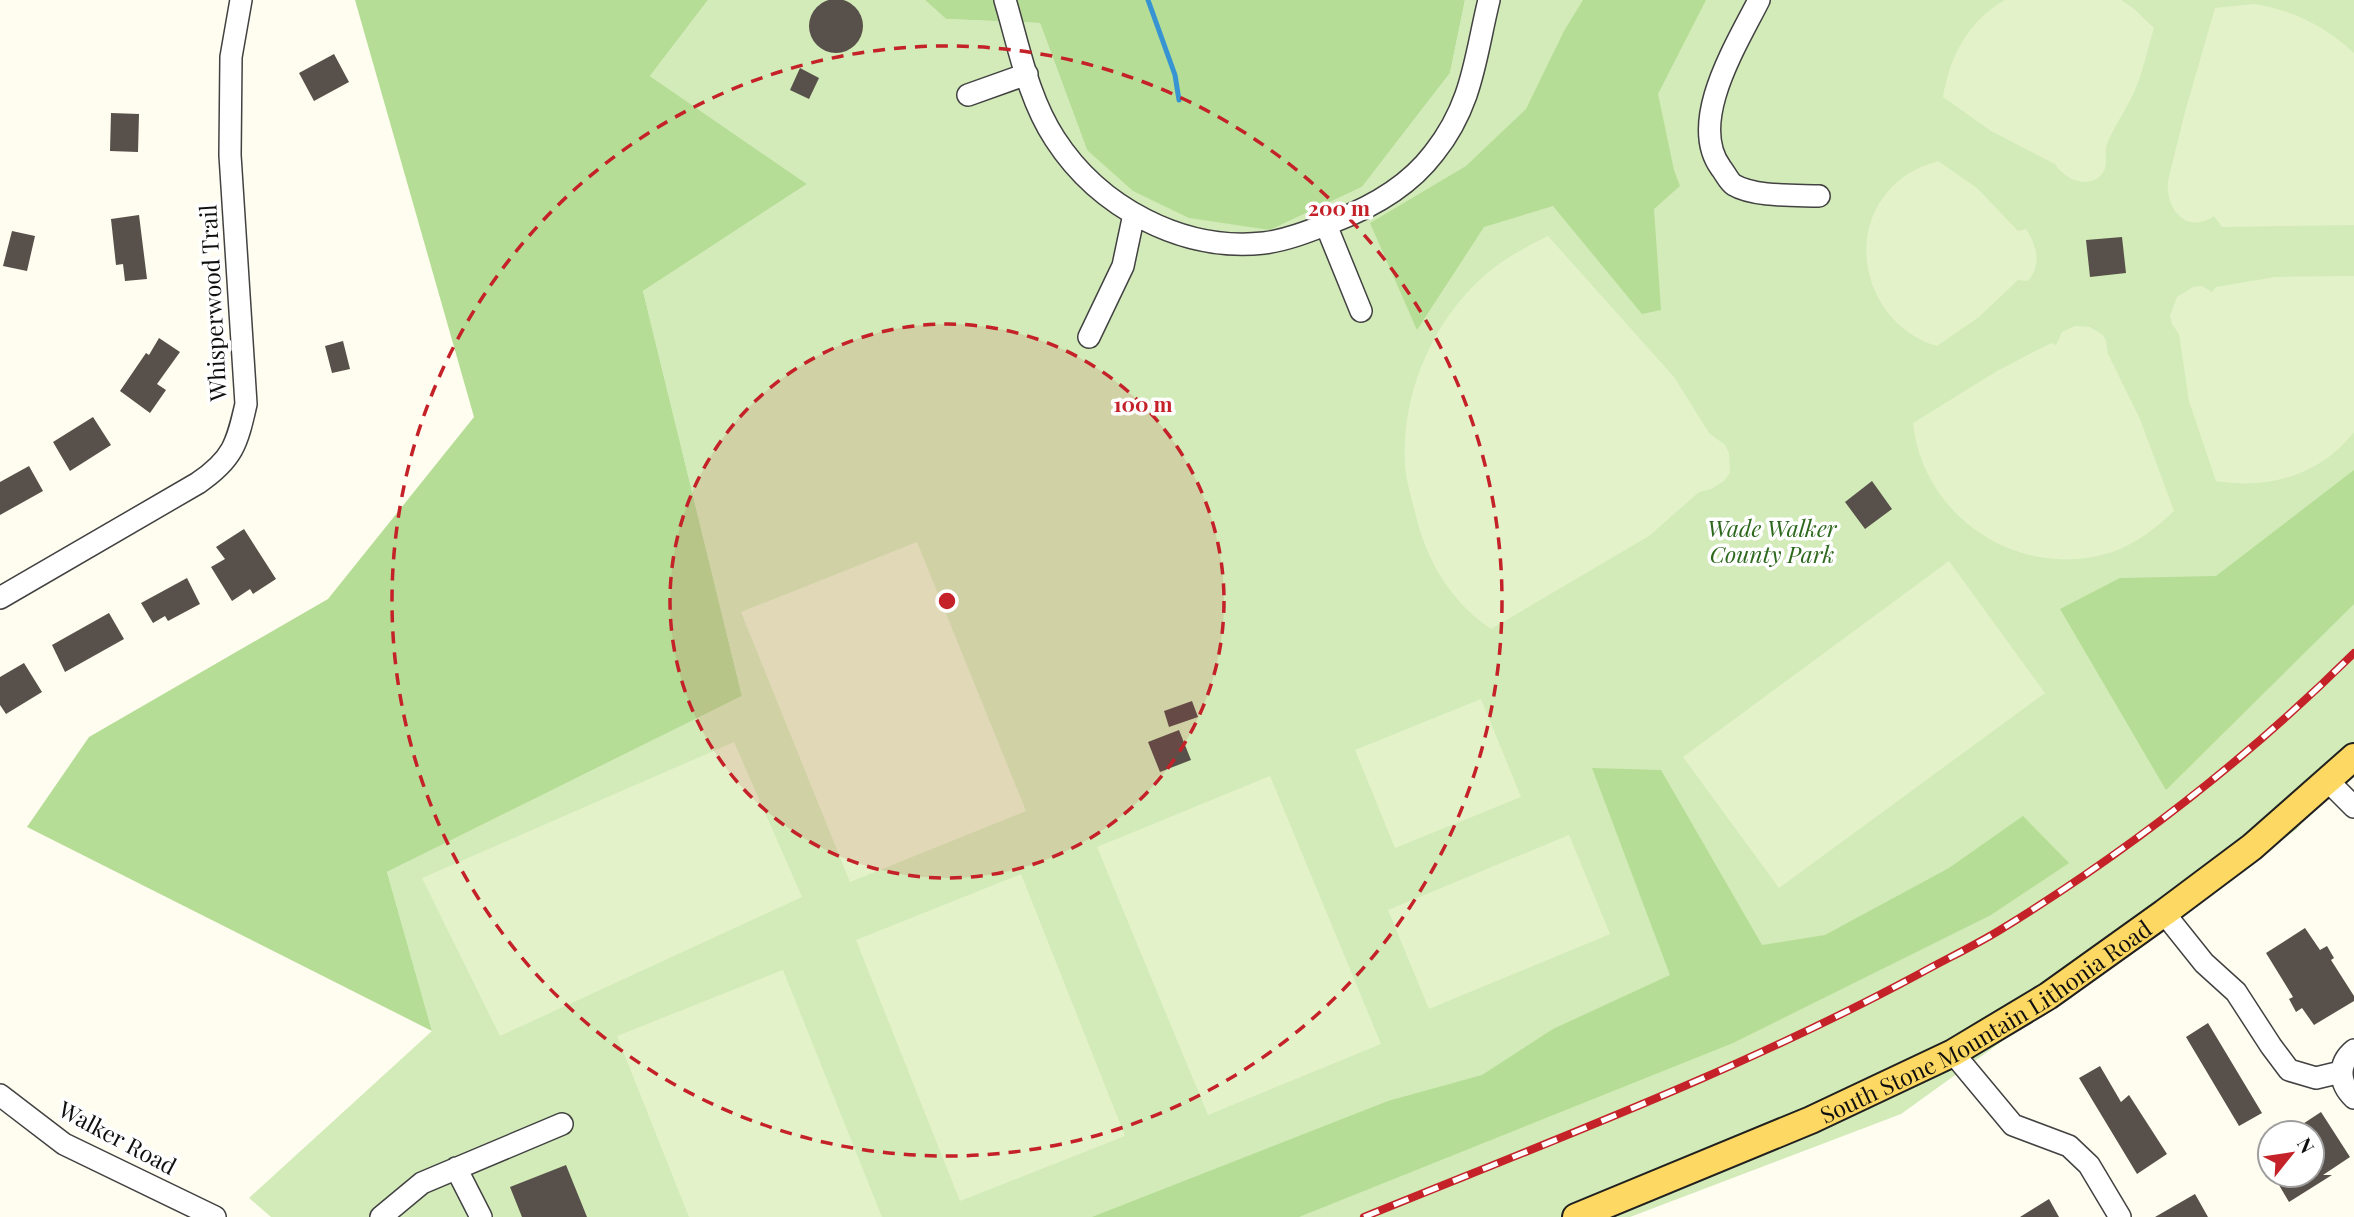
<svg xmlns="http://www.w3.org/2000/svg" width="2354" height="1217" font-family="'Playfair Display',serif">
  <style>
    .green { fill: #d2ebb8 }
    .forest { fill: #b6dd96 }
    .pitch { fill: #e4f2ca }
    .lines { fill: none; stroke-linecap: round; stroke-linejoin: round }
    .stream { stroke: #3794d2; stroke-width: 5 }
    .building { fill: #58504a }
    .minor-casing { stroke: #424242; stroke-width: 24 }
    .major-casing { stroke: #202020; stroke-width: 30 }
    .minor { stroke: #fff; stroke-width: 21 }
    .major { stroke: #fdd862; stroke-width: 26 }
    .rail-casing { stroke: #c42128; stroke-width: 8 }
    .rail { stroke: #fff; stroke-width: 5; stroke-dasharray: 16; stroke-linecap: butt }
    .ring { fill: none; stroke: #c42128; stroke-width: 3.5; stroke-dasharray: 12 9 }
    .labels { text-anchor: middle; dominant-baseline: central; stroke-width: 7; stroke-linejoin: round; paint-order: stroke }
    .street-label { font-size: 23px; fill: #0f0f0f; stroke: #fff }
    .park-label { font-size: 23px; font-style: italic; fill: #2c691c; stroke: #fff }
    .centre { fill: #c42128; stroke: #fff; stroke-width: 3.5 }
    .ring-label { font-size: 21px; text-anchor: middle; font-weight: bold; fill: #c42128; stroke: #fff; stroke-width: 7; stroke-linejoin: round; paint-order: stroke }
  </style>
  <rect width="100%" height="100%" fill="#fffcf0"/>
  <path class="green" d="M708,0H925L946,19L1040,23L1087,150L1270,230L1362,187L1450,73L1465,0H2354V759L2297,829L1901,1114L1630,1217H271L249,1198L432,1031L387,872L742,696L643,291L807,184L650,76Z"/>
  <path class="forest" d="M355,0H708L650,76L807,184L643,291L742,696L387,872L432,1031L27,827L89,737L328,599L474,417Z
    M925,0H1465L1450,73L1362,187L1270,230L1189,218L1133,191L1087,150L1040,23L946,19Z
    M1583,0H1706L1658,94L1674,170L1680,186L1654,209L1661,310L1642,314L1553,206L1484,227L1417,330L1370,223L1466,166L1526,109L1564,31Z
    M2354,470V604L2166,790L2060,609L2120,578L2216,576Z
    M1592,768L1661,770L1762,945L1825,935L1949,868L2023,816L2069,863L1991,915L1733,1043L1299,1217H1092L1388,1101L1482,1075L1553,1029L1670,975Z"/>
  <path class="pitch" d="M2005,0H2121L2133,8L2154,28C2148,47 2144,67 2137,85C2129,106 2115,124 2107,144C2103,155 2110,165 2101,175C2087,190 2063,178 2055,164L1991,131L1943,97C1950,56 1968,21 2005,0Z
    M2254,4C2293,10 2325,26 2354,53V225L2222,227L2214,216C2187,235 2165,209 2168,181L2185,112L2215,8Z
    M1938,161L1977,188L2018,231L2026,229C2037,246 2042,265 2028,281L2018,280L1979,317L1937,346C1868,326 1841,235 1895,184C1908,172 1922,166 1938,161Z
    M1548,236L1674,377L1709,433L1725,445L1729,453L1730,473L1724,481L1711,489L1699,492L1649,536L1491,629C1450,601 1426,560 1415,512C1411,497 1406,480 1405,465C1401,394 1432,322 1485,275C1503,259 1526,247 1548,236Z
    M2354,276V432C2321,475 2268,490 2216,481L2189,401L2179,334L2172,324L2170,316L2177,297L2193,287L2202,286L2212,292L2216,287L2275,277Z
    M2075,326L2090,327L2103,335L2106,341L2108,354L2140,419L2174,511C2156,528 2136,544 2112,552C2021,582 1923,518 1913,423L1997,371L2051,343L2056,345L2062,332Z
    M917,542L1026,811L850,882L741,612Z
    M1949,561L2045,693L1779,888L1683,757Z
    M1481,699L1521,797L1395,848L1355,750Z
    M734,742L802,897L500,1036L422,878Z
    M1270,776L1381,1044L1208,1115L1097,847Z
    M1569,835L1610,934L1429,1009L1388,910Z
    M1021,874L1125,1136L960,1201L856,940Z
    M783,970L882,1217H689L617,1036Z"/>
  <g class="lines">
    <path class="stream" d="M1148,0L1175,75L1179,100"/>
  </g>
  <path class="building" d="M809 26a27 27 0 1 1 54 0a27 27 0 1 1-54 0Z
    M334,54L349,82L314,101L299,73Z
    M800,68L819,78L809,99L790,90Z
    M111,113L139,114L138,152L110,151Z
    M139,215L147,279L125,281L123,264L116,265L111,219Z
    M12,231L35,236L27,271L3,266Z
    M2122,237L2126,273L2090,277L2086,240Z
    M159,338L180,352L157,384L166,390L150,413L120,391L146,353L149,355Z
    M343,341L350,369L332,373L325,346Z
    M93,417L111,445L70,471L53,442Z
    M29,466L43,491L0,515V482Z
    M1872,481L1892,509L1865,529L1845,502Z
    M244,529L276,579L253,594L250,589L232,601L211,567L225,559L216,547Z
    M187,578L200,604L168,621L165,616L153,623L141,603Z
    M109,613L124,639L65,672L52,645Z
    M24,663L42,692L6,714L0,705V677Z
    M1192,701L1198,717L1169,727L1164,711Z
    M1179,730L1191,760L1160,772L1148,742Z
    M2305,928L2320,950L2327,946L2334,958L2331,960L2354,996V1001L2314,1025L2302,1008L2296,1012L2289,999L2293,997L2266,953Z
    M2208,1023L2262,1113L2239,1126L2186,1037Z
    M2100,1066L2121,1102L2129,1095L2167,1154L2137,1174L2079,1078Z
    M2321,1112L2350,1157L2323,1175H2332L2289,1202L2273,1175H2312V1133H2289Z
    M566,1165L587,1217H522L510,1187Z
    M2195,1194L2208,1217H2155Z
    M2049,1199L2059,1217H2020Z"/>
  <g class="lines">
    <g class="minor-casing">
      <path id="minor" d="M1005,0C1019,47 1028,98 1055,139C1099,207 1182,252 1264,243C1288,240 1312,230 1335,221C1372,207 1409,186 1434,153C1473,104 1475,57 1489,0
        M1759,0C1737,44 1687,122 1721,168C1725,173 1729,182 1734,185C1754,197 1796,195 1819,196
        M968,95L1027,74
        M1326,225L1361,311
        M1089,337L1123,266L1134,214
        M0,598L198,483C233,459 237,444 246,404L230,155L231,57L241,0
        M2328,781L2354,807
        M2164,913L2204,963L2236,992L2271,1046L2289,1070L2316,1078L2341,1072
        M2354,1050C2337,1064 2339,1084 2354,1098
        M1953,1053L2013,1125L2069,1146L2089,1165L2120,1217
        M0,1095L64,1144L215,1217
        M456,1168L481,1217
        M381,1217L422,1183L562,1124"/>
    </g>
    <g class="major-casing">
      <g id="major">
        <path id="s1" d="M1576,1217L1811,1120L1953,1053L2048,996L2164,913L2252,847L2354,757"/>
      </g>
    </g>
    <use href="#minor" class="minor"/>
    <use href="#major" class="major"/>
    <g class="rail-casing">
      <path id="rail" d="M1364,1217C1551,1141 1741,1070 1919,974C1946,959 1974,946 2000,930C2127,852 2248,758 2354,653"/>
    </g>
    <use href="#rail" class="rail"/>
  </g>
  <circle cx="947" cy="601" r="277" fill="#c42128" fill-opacity=".12"/>
  <g class="ring">
    <circle cx="947" cy="601" r="277"/>
    <circle cx="947" cy="601" r="555"/>
  </g>
  <g class="labels">
    <g class="street-label">
      <text transform="translate(212 303) rotate(-93)">Whisperwood Trail</text>
      <text stroke="none"><textPath href="#s1" startOffset="455">South Stone Mountain Lithonia Road</textPath></text>
      <text transform="translate(118 1137) rotate(28)">Walker Road</text>
    </g>
    <g class="park-label">
      <text x="1772" y="527">Wade Walker<tspan x="1772" dy="26">County Park</tspan></text>
    </g>
  </g>
  <circle cx="947" cy="601" r="10" class="centre"/>
  <g class="ring-label">
    <text x="1339" y="216">200 m</text>
    <text x="1143" y="412">100 m</text>
  </g>
  <g transform="translate(2291 1154) rotate(60)"><circle r="33" fill="#ffffff" stroke="#9f9f9f" stroke-width="2"/>
  <path d="M0-5L12 26L0 18L-12 26Z" fill="#c42128"/>
  <text y="-10" font-size="19" font-weight="bold" text-anchor="middle" fill="#0f0f0f">N</text>
  </g>
</svg>
